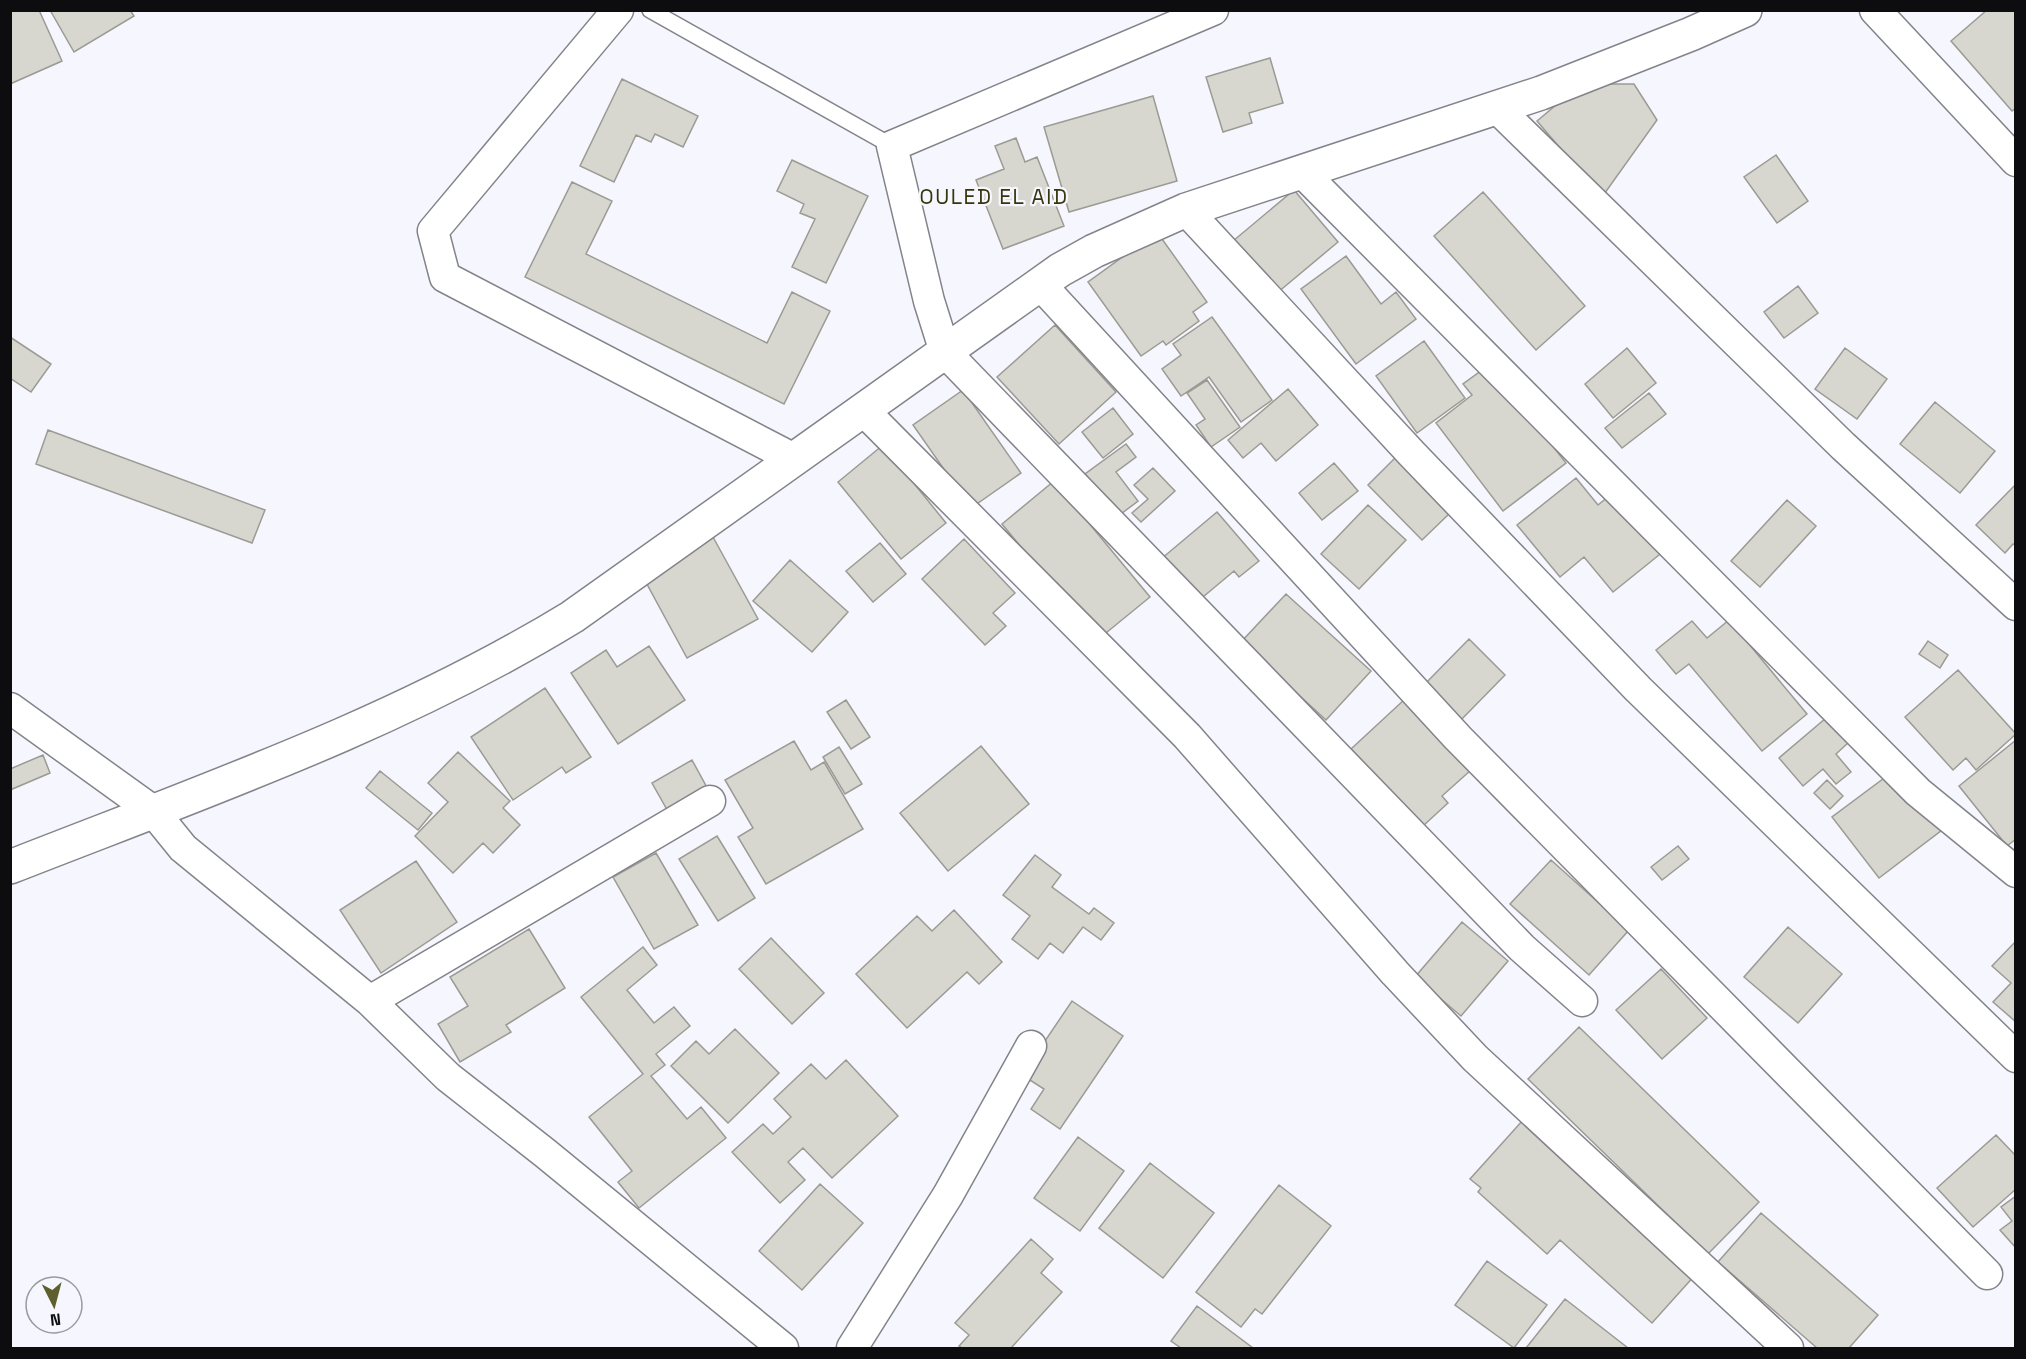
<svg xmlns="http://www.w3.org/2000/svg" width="2026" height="1359" font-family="'Space Grotesk',sans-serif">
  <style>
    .building { fill: #d7d7d0; stroke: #9b9b94; stroke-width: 1.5 }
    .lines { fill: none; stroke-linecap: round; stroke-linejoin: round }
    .service-casing { stroke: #83838a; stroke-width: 18 }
    .minor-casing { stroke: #83838a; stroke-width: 33 }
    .tertiary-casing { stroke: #83838a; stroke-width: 36 }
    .service { stroke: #fff; stroke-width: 15 }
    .minor { stroke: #fff; stroke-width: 30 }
    .tertiary { stroke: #fff; stroke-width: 33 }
    .labels { text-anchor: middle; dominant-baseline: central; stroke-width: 4.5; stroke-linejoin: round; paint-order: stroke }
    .quarter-label { font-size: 21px; letter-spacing: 1.5px; fill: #36350b; stroke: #f6f6fe }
  </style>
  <rect width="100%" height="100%" fill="#f6f6fe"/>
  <path class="building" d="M10,10H39L62,61L10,84Z
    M50,10H130L134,16L74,52Z
    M1987,10H2016V108L2012,111L1951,41Z
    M1270,58L1283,103L1249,113L1252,123L1223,132L1206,77Z
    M622,79L698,116L683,147L655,134L651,142L636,135L614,182L580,166Z
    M1603,84H1634L1657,120L1602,197L1537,121L1562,100Z
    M1153,96L1177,181L1069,212L1044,127Z
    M1016,138L1025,162L1037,157L1064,226L1003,249L976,180L1004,169L995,146Z
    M1776,155L1808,201L1777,223L1744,177Z
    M792,160L868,196L826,283L792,267L815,219L800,213L804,204L777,191Z
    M572,182L612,201L586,254L767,343L792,292L830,311L784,404L525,277Z
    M1294,190L1338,242L1277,293L1233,241Z
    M1483,192L1585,306L1536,350L1434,236Z
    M1157,232L1207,302L1193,312L1199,321L1166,345L1163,341L1141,356L1088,282Z
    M1346,256L1381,304L1396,292L1416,319L1356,364L1301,289Z
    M1798,286L1818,313L1784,338L1764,312Z
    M1212,317L1272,400L1241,422L1209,377L1181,396L1162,369L1181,355L1173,344Z
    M1055,325L1116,392L1059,444L997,377Z
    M10,337L51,364L31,392L10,378Z
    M1424,341L1465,398L1417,433L1376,376Z
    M1627,348L1656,383L1613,418L1585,384Z
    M1845,348L1887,379L1857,419L1815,389Z
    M1489,365L1566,463L1503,511L1436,423L1472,395L1463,384Z
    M1207,380L1240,427L1211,447L1196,425L1205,419L1187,393Z
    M1288,389L1318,425L1276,461L1261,443L1243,458L1228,440Z
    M963,390L1021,473L971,508L913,425Z
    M1649,393L1666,414L1622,448L1605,428Z
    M1935,402L1995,451L1960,493L1900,444Z
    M1113,408L1133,434L1103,458L1082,432Z
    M48,430L265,510L252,543L36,464Z
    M1126,444L1136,457L1116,472L1138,501L1117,517L1085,474Z
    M883,445L946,523L901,559L838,482Z
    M1396,457L1450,513L1422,540L1368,485Z
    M1334,463L1358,491L1322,520L1299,493Z
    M1153,468L1175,491L1141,522L1132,513L1148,499L1134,485Z
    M1576,478L1598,505L1615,491L1664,551L1613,592L1584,557L1560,577L1517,525Z
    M1054,481L1150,597L1101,637L1057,583L1053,586L1002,524Z
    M2016,484V546L2013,544L2005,553L1976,525Z
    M1787,500L1816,526L1760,587L1731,561Z
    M1368,505L1406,540L1359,589L1321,554Z
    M1217,512L1259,561L1239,577L1234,571L1197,602L1161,559Z
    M713,537L758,619L687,658L642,575Z
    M964,539L1015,593L993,613L1006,626L985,645L922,579Z
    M880,543L906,574L873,602L846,571Z
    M790,560L848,612L812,652L753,601Z
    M1286,594L1371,671L1326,720L1241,642Z
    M1729,620L1807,714L1762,751L1689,664L1676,674L1656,650L1692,621L1707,638Z
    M1469,639L1505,675L1460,721L1423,686Z
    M1928,641L1948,655L1940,668L1919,654Z
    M649,646L685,700L618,744L571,673L606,650L617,667Z
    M1958,670L2016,734L1976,770L1966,758L1953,770L1905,717Z
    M545,688L591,757L566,773L562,767L513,800L471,737Z
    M1405,699L1471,770L1442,796L1448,803L1423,826L1351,749Z
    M846,700L870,737L851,749L827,712Z
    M1826,718L1848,743L1836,754L1851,772L1836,784L1823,769L1803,786L1779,758Z
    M2016,740V839L2007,846L1959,786Z
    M794,741L811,770L824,762L863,829L766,884L738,837L753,828L725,780Z
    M981,746L1029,804L948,871L900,813Z
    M839,747L862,784L845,794L823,757Z
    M458,752L510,801L503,808L520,825L493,853L483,843L453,873L415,836L448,802L428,783Z
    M43,755L50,773L10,790V769Z
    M692,760L710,793L670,815L652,783Z
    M1895,770L1942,830L1879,878L1832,817Z
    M380,771L432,813L418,830L366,788Z
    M1827,780L1843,796L1830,809L1814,793Z
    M717,836L755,898L718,921L679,859Z
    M1678,846L1689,859L1662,880L1651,867Z
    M656,853L698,925L654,949L613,877Z
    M1035,855L1061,875L1052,887L1089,914L1094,908L1114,923L1101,940L1083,927L1063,953L1050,943L1038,959L1012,939L1030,916L1003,895Z
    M1551,860L1629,930L1589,975L1510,904Z
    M416,861L457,922L381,973L340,910Z
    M954,910L1002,962L979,984L967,972L907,1028L856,974L917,916L932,931Z
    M1462,922L1508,961L1461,1016L1415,977Z
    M1788,927L1842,974L1798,1023L1744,977Z
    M529,929L565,988L506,1025L511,1032L460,1062L438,1024L468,1006L450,977Z
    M771,938L824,993L792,1024L739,969Z
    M2016,941V1022L1993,1002L2011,983L1992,966Z
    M643,947L657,965L627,990L654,1023L674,1007L690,1026L656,1054L665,1065L651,1076L687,1119L701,1107L726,1138L639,1208L618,1182L632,1171L589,1117L643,1074L581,997Z
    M1661,969L1707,1018L1662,1059L1616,1010Z
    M1072,1001L1123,1036L1060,1129L1031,1109L1044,1089L1022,1075Z
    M1579,1027L1759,1202L1708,1254L1528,1079Z
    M735,1029L779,1073L728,1123L671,1066L696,1041L709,1054Z
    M846,1060L898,1116L832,1178L803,1148L788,1162L805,1180L780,1203L732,1152L763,1124L773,1134L791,1117L774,1099L811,1064L826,1079Z
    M1523,1120L1696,1274L1652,1323L1560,1240L1547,1254L1478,1192L1481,1188L1470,1179Z
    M1996,1135L2016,1156V1189L1973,1227L1937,1188Z
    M1078,1137L1124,1171L1080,1231L1034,1198Z
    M1150,1163L1214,1213L1163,1278L1099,1228Z
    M820,1184L863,1223L802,1290L759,1251Z
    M1279,1185L1331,1226L1262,1314L1255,1309L1241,1327L1196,1292Z
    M2016,1196V1248L2000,1230L2012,1221L2001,1207Z
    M1761,1213L1878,1315L1849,1348H1817L1718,1262Z
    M1031,1239L1053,1259L1041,1273L1062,1292L1011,1348H962L959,1346L969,1335L955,1323Z
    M1487,1261L1547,1305L1514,1348L1455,1305Z
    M1565,1299L1628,1348H1526Z
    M1197,1306L1253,1348H1181L1171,1341Z"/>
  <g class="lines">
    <g class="service-casing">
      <path id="service" d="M650,10L892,146"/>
    </g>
    <g class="minor-casing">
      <path id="minor" d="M618,10L433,231L445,277L794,459
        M1213,10L892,146L929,301L945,352L1522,948L1582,1001
        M1875,10L2016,161
        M1497,108L1843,446L2016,605
        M1302,172L1918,792L2016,872
        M1186,210L1412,454L1638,689L2016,1057
        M1040,284L1458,738L1987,1274
        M863,410L1187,736L1395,973L1475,1058L1788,1348
        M10,708L153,811L183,848L370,1001L448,1077L545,1153L783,1348
        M370,1001L710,801
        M852,1348L948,1195L1031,1046"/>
    </g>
    <g class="tertiary-casing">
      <path id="tertiary" d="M10,867C201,792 397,724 572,617L1060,270L1094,251L1186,210L1541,93L1691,34L1745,10"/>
    </g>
    <use href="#service" class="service"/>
    <use href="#minor" class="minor"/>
    <use href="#tertiary" class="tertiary"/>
  </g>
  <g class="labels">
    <g class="quarter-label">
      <text x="994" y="196">OULED EL AID</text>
    </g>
  </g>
  <rect width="2026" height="1359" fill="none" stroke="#0d0d0f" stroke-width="24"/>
  <g transform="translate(54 1305) rotate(174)"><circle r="28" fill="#f6f6fe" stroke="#99999e" stroke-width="1.5"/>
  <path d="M0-4.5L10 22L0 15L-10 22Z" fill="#5e5f2c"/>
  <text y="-9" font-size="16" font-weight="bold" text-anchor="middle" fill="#0d0d0f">N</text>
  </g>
</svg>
